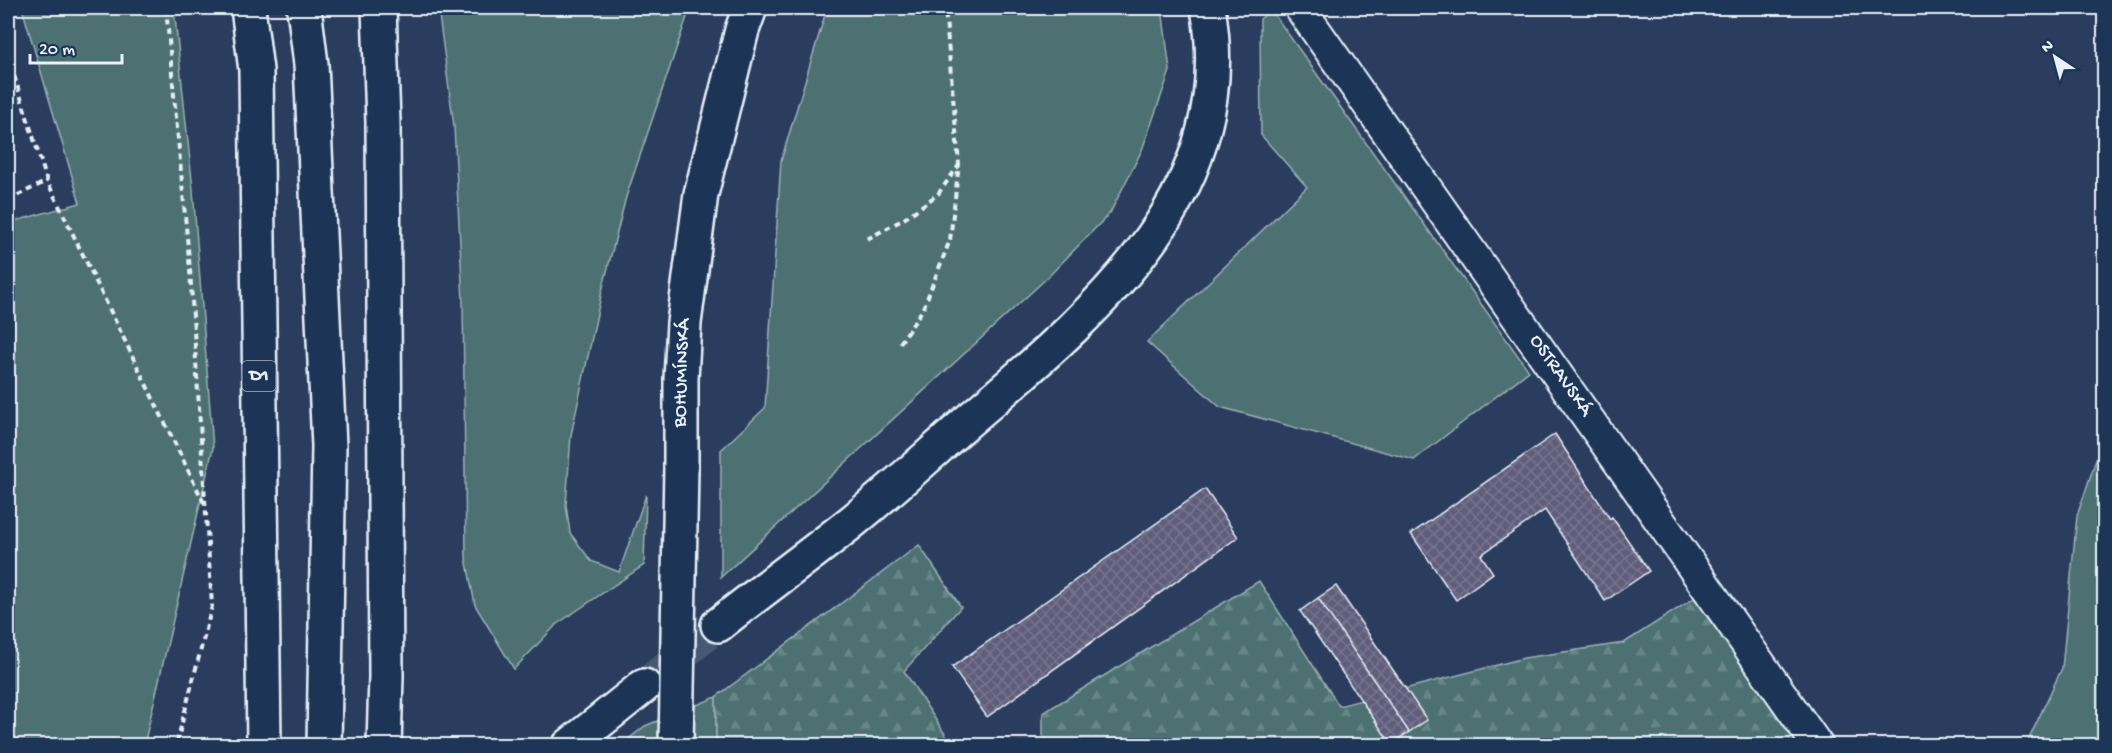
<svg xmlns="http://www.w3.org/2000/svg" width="2112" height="753" font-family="'Gochi Hand',sans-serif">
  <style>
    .green { fill: #4d7172; stroke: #9ab1b5; stroke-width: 1.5 }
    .forest { fill: url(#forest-firs); stroke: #9ab1b5; stroke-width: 1.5 }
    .building { fill: url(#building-cross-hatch); stroke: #e8f1f8; stroke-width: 1.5 }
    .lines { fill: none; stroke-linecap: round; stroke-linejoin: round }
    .motorway-tunnel { stroke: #475875; stroke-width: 33; stroke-dasharray: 33 16; stroke-linecap: butt }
    .minor-casing { stroke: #e8f1f8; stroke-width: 34 }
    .secondary-casing { stroke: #e8f1f8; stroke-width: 38 }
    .motorway-casing { stroke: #e8f1f8; stroke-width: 38 }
    .path { stroke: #e8f1f8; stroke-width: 4; stroke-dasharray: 6 4.5; stroke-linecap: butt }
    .minor { stroke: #1d3557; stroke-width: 30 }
    .secondary { stroke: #1d3557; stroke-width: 33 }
    .motorway { stroke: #1d3557; stroke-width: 33 }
    .secondary-bridge-casing { stroke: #e8f1f8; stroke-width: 38; stroke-linecap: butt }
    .secondary-bridge { stroke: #1d3557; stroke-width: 33 }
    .labels { text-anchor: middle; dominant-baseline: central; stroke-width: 4.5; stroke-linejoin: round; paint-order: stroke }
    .shield { fill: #1d3557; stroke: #abb9c8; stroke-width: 1.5 }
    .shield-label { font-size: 18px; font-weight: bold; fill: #e8f1f8 }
    .street-label { font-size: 20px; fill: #e8f1f8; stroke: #1d3557 }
  </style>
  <defs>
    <pattern id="forest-firs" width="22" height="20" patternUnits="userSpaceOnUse" patternTransform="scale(1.5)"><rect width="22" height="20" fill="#4d7172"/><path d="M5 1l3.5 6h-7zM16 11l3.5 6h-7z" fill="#678687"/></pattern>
    <pattern id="building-cross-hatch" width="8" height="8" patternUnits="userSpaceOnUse" patternTransform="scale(1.5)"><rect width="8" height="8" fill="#615d7b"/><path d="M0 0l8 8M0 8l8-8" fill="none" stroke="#78758e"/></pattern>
  </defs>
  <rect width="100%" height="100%" fill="#2b3d5e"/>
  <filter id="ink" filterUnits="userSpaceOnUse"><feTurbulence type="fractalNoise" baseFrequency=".0167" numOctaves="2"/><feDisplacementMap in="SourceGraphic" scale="12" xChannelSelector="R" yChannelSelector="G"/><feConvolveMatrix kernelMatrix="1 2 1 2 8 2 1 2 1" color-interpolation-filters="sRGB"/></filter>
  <g filter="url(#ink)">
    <path class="green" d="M22,8H174L193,190L213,448L144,745H8V223L80,203Z
      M438,8H690L626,197L602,291L571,435L566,505L570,533L591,561L619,572L646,495L644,565L557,624L514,669L475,605L466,558L463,302L454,126Z
      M827,8H1162L1170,71L1142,150L1110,213L1048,277L721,577V450L765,408L781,161Z
      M1271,10L1529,371L1414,460L1220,407L1147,342L1307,187L1261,135L1260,19Z
      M2104,447V745H2023L2028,741L2062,668L2077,516L2098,454Z
      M716,697V745L620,746L645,726Z"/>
    <path class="forest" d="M919,545L961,607L904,671L952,745L1043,742V713L1259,581L1339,706L1524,658L1624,643L1696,597L1804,745L716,746V697Z"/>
    <path class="building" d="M1555,434L1610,519L1612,517L1649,571L1605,601L1545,510L1481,555L1493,573L1456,600L1411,534Z
      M1205,489L1238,537L987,717L952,667Z
      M1336,586L1427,720L1409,732L1318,598Z
      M1318,598L1409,732L1391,744L1300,611Z"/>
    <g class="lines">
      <path class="motorway-tunnel" d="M644,686L718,625"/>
      <g class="minor-casing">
        <path id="minor" d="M1300,8L1818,746"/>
      </g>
      <g class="secondary-casing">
        <path id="secondary" d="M681,468V379L684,323L701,194L742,30L750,8"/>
      </g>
      <g class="motorway-casing">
        <path id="motorway" d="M248,8L256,70L264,746
          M304,8L311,64L329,446L324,746
          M379,8L383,122L386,676L384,746
          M718,625C761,591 805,559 848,525C887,494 924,460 961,427C1090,316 1241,198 1208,8
          M569,746L644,686"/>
      </g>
      <path class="path" d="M166,8L190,270L212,606L176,746
        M8,56L47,181L205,505
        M8,200L47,181
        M867,239L904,219L938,194L959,165
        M900,343L923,309L950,240L959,164L945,8"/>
      <use href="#minor" class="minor"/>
      <use href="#secondary" class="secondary"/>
      <use href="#motorway" class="motorway"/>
      <g class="secondary-bridge-casing">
        <path id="secondary-bridge" d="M676,746L681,468"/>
      </g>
      <use href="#secondary-bridge" class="secondary-bridge"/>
    </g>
  </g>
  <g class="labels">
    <rect class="shield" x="242.5" y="361" width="33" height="30" rx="4.5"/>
    <g class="shield-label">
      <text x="259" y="376">D1</text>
    </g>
    <g class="street-label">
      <text transform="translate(683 373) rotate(-88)">BOHUMÍNSKÁ</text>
      <text transform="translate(1560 376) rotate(55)">OSTRAVSKÁ</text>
    </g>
  </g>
  <rect width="2112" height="753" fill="none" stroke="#1d3557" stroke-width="30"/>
  <rect x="15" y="15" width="2082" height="723" fill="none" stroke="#e8f1f8" stroke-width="2" filter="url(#ink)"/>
  <g transform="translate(2055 57) rotate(324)" stroke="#1d3557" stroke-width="4.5" paint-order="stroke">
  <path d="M0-4.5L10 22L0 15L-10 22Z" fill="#e8f1f8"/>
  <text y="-9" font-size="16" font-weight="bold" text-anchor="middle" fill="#e8f1f8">N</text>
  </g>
  <path d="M30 54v9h92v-9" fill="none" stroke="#e8f1f8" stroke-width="3"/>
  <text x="39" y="54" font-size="18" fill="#e8f1f8" stroke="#1d3557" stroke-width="4.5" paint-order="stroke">20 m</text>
</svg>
